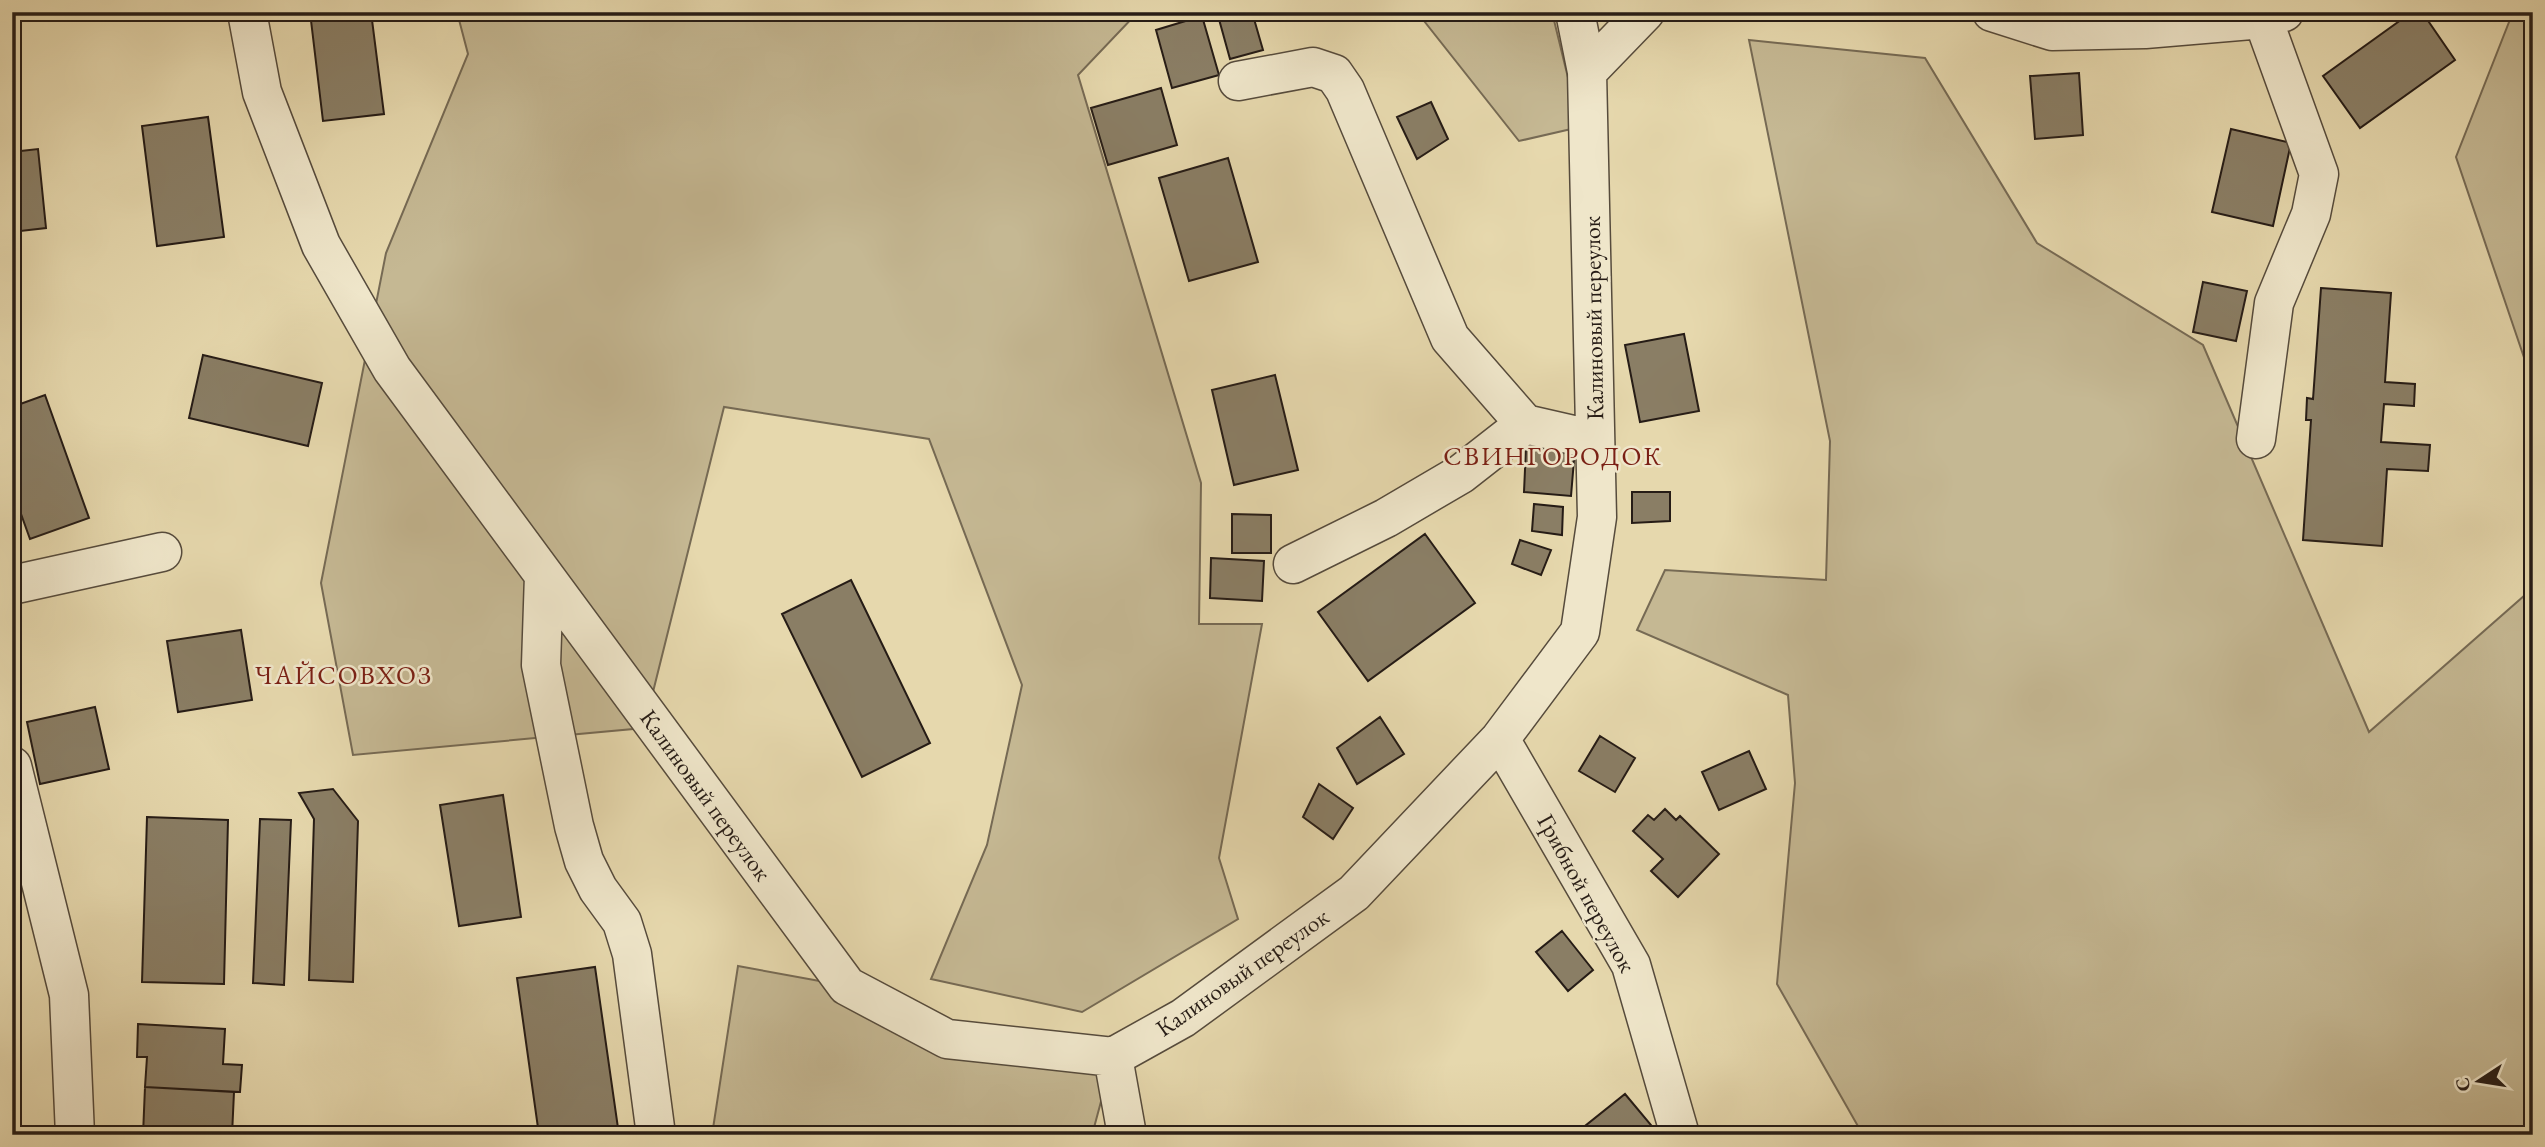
<svg xmlns="http://www.w3.org/2000/svg" width="2545" height="1147" font-family="'EB Garamond',serif">
  <style>
    .green { fill: #c5b893; stroke: #766a54; stroke-width: 2 }
    .building { fill: #8a7e65; stroke: #261c16; stroke-width: 2 }
    .lines { fill: none; stroke-linecap: round; stroke-linejoin: round }
    .minor-casing { stroke: #564b3c; stroke-width: 41 }
    .minor { stroke: #efe6ca; stroke-width: 38 }
    .labels { text-anchor: middle; dominant-baseline: central; stroke-width: 5; stroke-linejoin: round; paint-order: stroke }
    .street-label { font-size: 24px; fill: #261c16; stroke: #efe6ca }
    .neighbourhood-label { font-size: 26px; letter-spacing: 2px; fill: #7a1f14; stroke: #efe6ca }
  </style>
  <rect width="100%" height="100%" fill="#e6d8ad"/>
  <filter id="stains"><feTurbulence type="fractalNoise" baseFrequency=".00286" numOctaves="4"/><feColorMatrix values="0 0 0 0 .2 0 0 0 0 .09 0 0 0 0 .02 0 0 0 .5 -.17"/></filter>
  <radialGradient id="worn" r=".72"><stop offset=".6" stop-color="#630" stop-opacity="0"/><stop offset="1" stop-color="#630" stop-opacity=".3"/></radialGradient>
  <path class="green" d="M457,12H1138L1078,75L1201,483L1199,624H1262L1219,858L1238,919L1082,1012L931,979L987,845L1022,685L929,439L724,407L644,728L353,755L321,583L386,253L468,54Z
    M1417,12H1552L1580,127L1519,141Z
    M2513,12H2533V384L2456,157Z
    M1749,40L1925,58L2037,243L2203,345L2369,732L2533,588V1135H1863L1777,984L1795,783L1788,695L1637,630L1665,570L1826,580L1830,441Z
    M738,966L847,986L947,1039L1113,1057L1092,1135H712Z"/>
  <path class="building" d="M310,12H371L384,114L323,121Z
    M1217,12H1252L1263,50L1230,59Z
    M2412,12H2422L2455,60L2360,128L2323,76Z
    M1202,16L1219,75L1172,88L1156,30Z
    M2079,73L2083,135L2035,139L2030,76Z
    M1161,88L1177,145L1108,165L1091,108Z
    M1431,102L1448,139L1417,159L1397,117Z
    M208,117L224,237L157,246L142,126Z
    M2231,129L2291,143L2273,226L2212,212Z
    M38,149L46,228L12,232V152Z
    M1228,158L1258,262L1189,281L1159,178Z
    M2203,282L2247,291L2236,341L2193,332Z
    M2321,288L2391,293L2385,382L2415,384L2414,406L2384,404L2381,442L2430,445L2428,471L2387,469L2382,546L2303,540L2311,420H2306L2307,398L2313,399Z
    M1684,334L1699,411L1640,422L1625,345Z
    M203,355L322,383L308,446L189,418Z
    M1275,375L1298,470L1234,485L1212,390Z
    M45,395L89,518L30,539L12,489V407Z
    M1526,447L1575,448L1571,496L1524,492Z
    M1632,492H1670V521L1632,523Z
    M1534,504L1563,507L1562,535L1532,531Z
    M1232,514L1271,515V553H1232Z
    M1425,534L1475,603L1368,681L1318,612Z
    M1520,540L1551,550L1541,575L1512,564Z
    M1211,558L1264,561L1262,601L1210,598Z
    M851,580L930,743L862,777L782,614Z
    M241,630L252,700L178,712L167,641Z
    M95,707L109,769L40,784L27,722Z
    M1380,717L1404,754L1357,784L1337,748Z
    M1600,736L1635,758L1615,792L1579,771Z
    M1749,751L1766,789L1719,810L1702,772Z
    M1319,784L1353,808L1333,839L1303,817Z
    M333,789L358,821L353,982L309,980L314,819L299,793Z
    M503,795L521,917L459,926L440,805Z
    M1665,809L1676,820L1680,816L1719,854L1678,897L1651,871L1663,859L1633,831L1648,815L1654,820Z
    M147,817L228,820L224,984L142,982Z
    M260,819L291,820L284,985L253,983Z
    M1562,931L1593,970L1568,991L1536,952Z
    M595,967L619,1135H539L517,978Z
    M138,1024L225,1029L223,1064L242,1065L240,1092L145,1087L147,1057H137Z
    M145,1087L234,1092L232,1135H143Z
    M1625,1094L1651,1125L1639,1135H1592L1585,1126Z"/>
  <g class="lines">
    <g class="minor-casing">
      <path id="minor" d="M247,12L262,92L321,245L392,369L847,986L947,1039L1113,1057L1183,1018L1354,893L1500,739L1580,632L1597,517L1587,72L1575,12
        M1992,12L2052,31L2145,29L2263,19L2284,12
        M1587,72L1645,12
        M1238,81L1313,67L1334,74L1345,90L1450,338L1525,424L1595,440
        M2256,439L2274,303L2311,214L2319,174L2263,19
        M1293,564L1386,518L1461,474L1525,424
        M544,575L541,665L574,826L584,861L598,889L622,922L632,954L656,1135
        M12,585L162,552
        M1500,739L1631,965L1680,1135
        M12,766L69,995L75,1135
        M1113,1057L1127,1135"/>
    </g>
    <use href="#minor" class="minor"/>
  </g>
  <g class="labels">
    <g class="street-label">
      <text transform="translate(1593 318) rotate(-91)">Калиновый переулок</text>
      <text transform="translate(706 795) rotate(54)">Калиновый переулок</text>
      <text transform="translate(1587 893) rotate(61)">Грибной переулок</text>
      <text transform="translate(1242 972) rotate(-35)">Калиновый переулок</text>
    </g>
    <g class="neighbourhood-label">
      <text x="1553" y="456">СВИНГОРОДОК</text>
      <text x="344" y="675">ЧАЙСОВХОЗ</text>
    </g>
  </g>
  <rect width="2545" height="1147" fill="none" stroke="#e6d8ad" stroke-width="42"/>
  <rect x="14" y="14" width="2517" height="1119" fill="none" stroke="#261c16" stroke-width="3.5"/>
  <rect x="21" y="21" width="2503" height="1105" fill="none" stroke="#261c16" stroke-width="2"/>
  <g transform="translate(2479 1081) rotate(258)" stroke="#efe6ca" stroke-width="5" paint-order="stroke">
  <path d="M0-5L12 26L0 18L-12 26Z" fill="#261c16"/>
  <text y="-10" font-size="19" font-weight="bold" text-anchor="middle" fill="#261c16">С</text>
  </g>
  <rect width="100%" height="100%" filter="url(#stains)"/>
  <rect width="100%" height="100%" fill="url(#worn)"/>
</svg>
